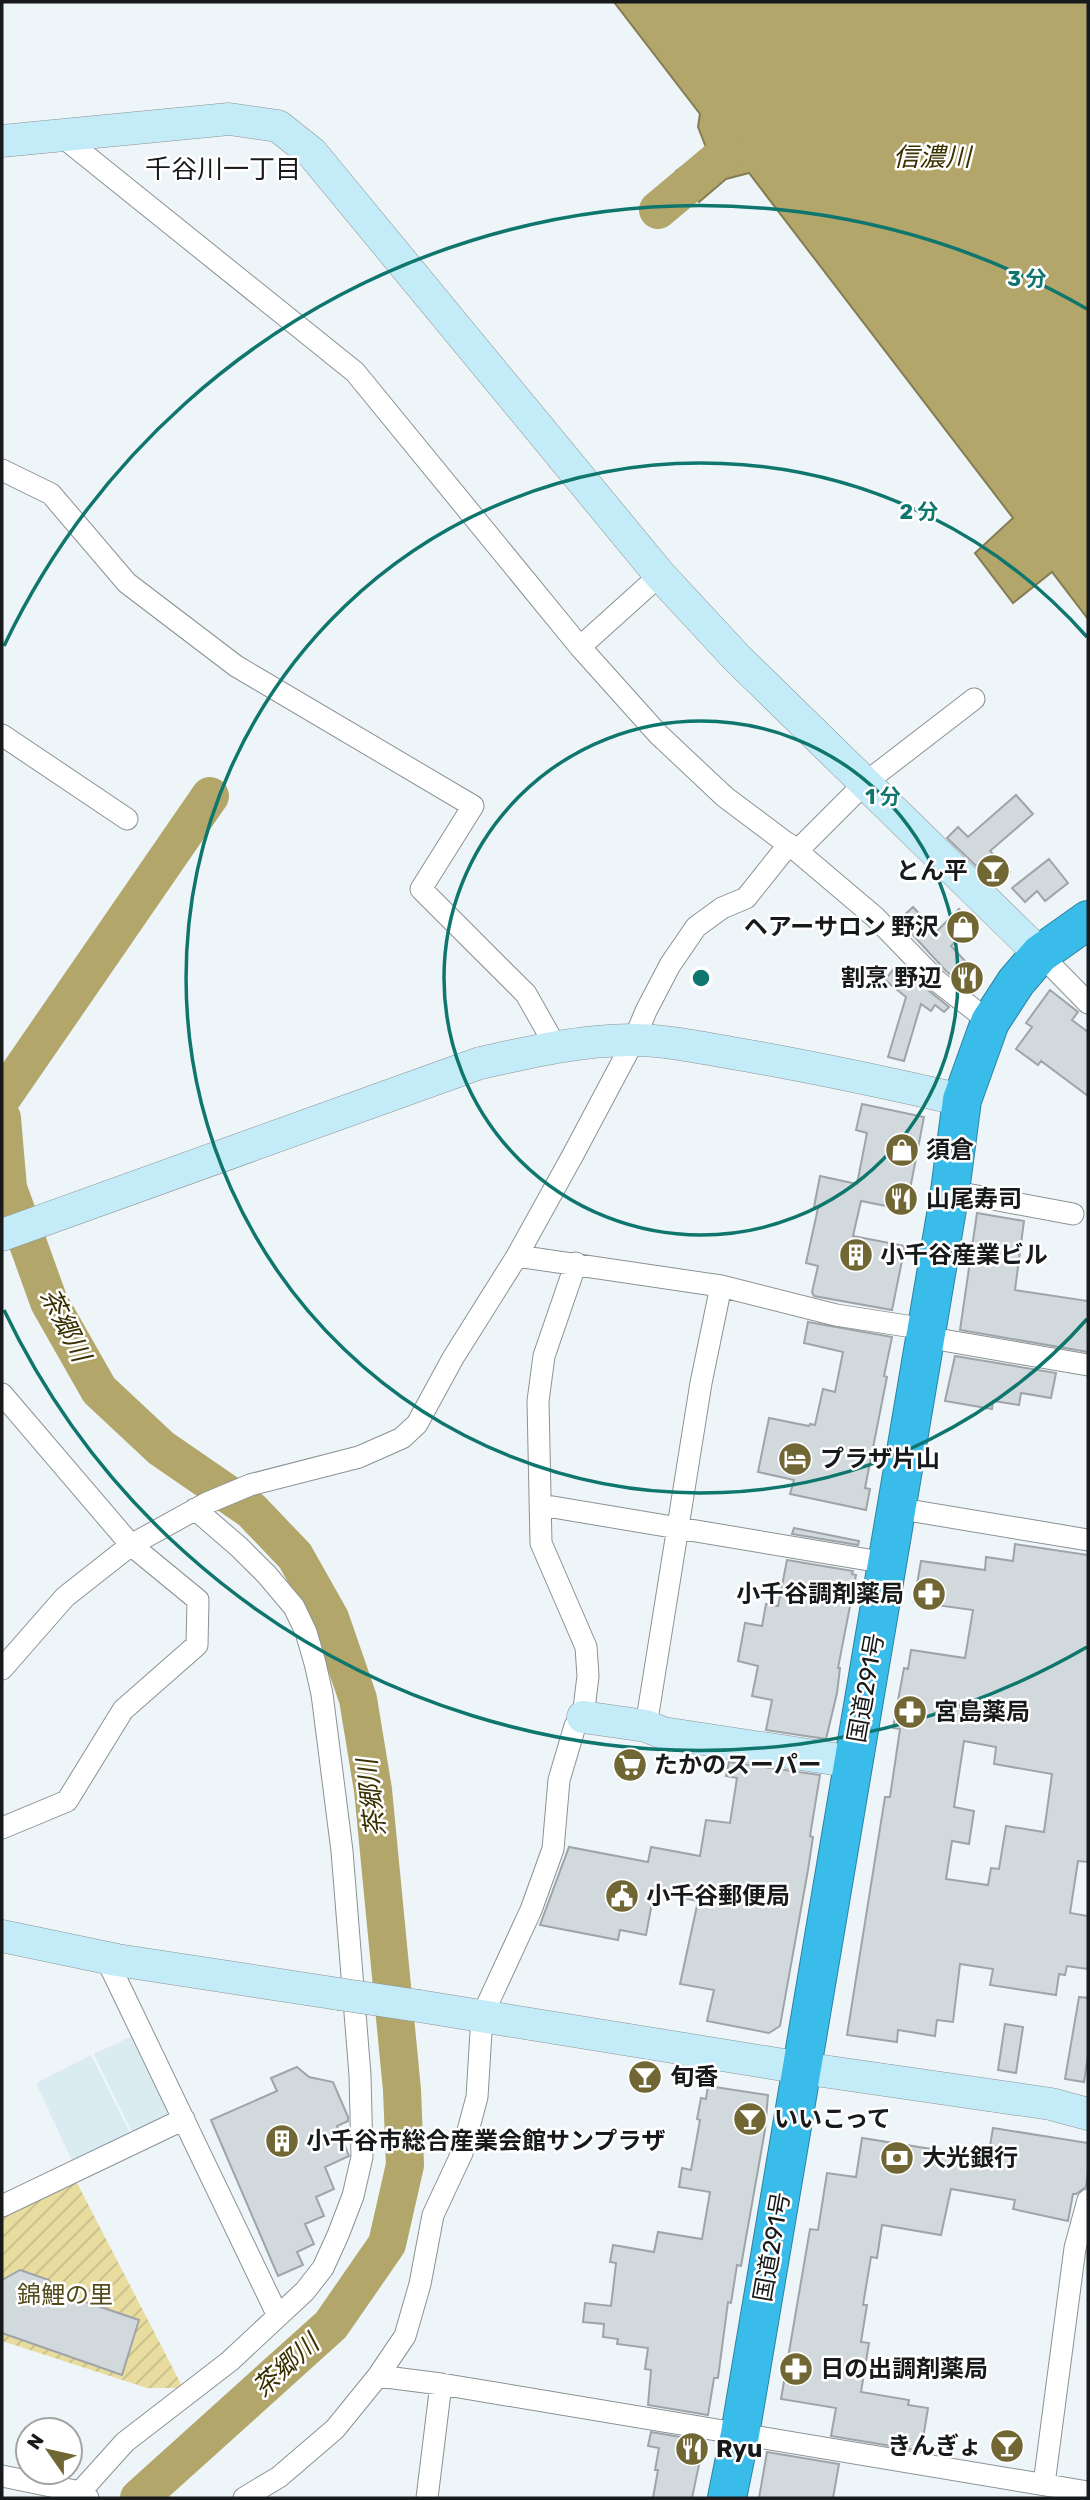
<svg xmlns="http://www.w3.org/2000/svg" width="1090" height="2500" font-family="Rubik,'Noto Sans JP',sans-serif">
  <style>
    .built { fill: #dbebf2 }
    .garden { fill: url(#garden-furrows) }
    .water { fill: #b2a66b; stroke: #847c53; stroke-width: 2 }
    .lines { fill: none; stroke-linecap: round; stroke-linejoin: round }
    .river { stroke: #b2a66b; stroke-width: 38 }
    .building { fill: #d1d9dc; stroke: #9ea4a7; stroke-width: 2; fill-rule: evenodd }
    .street-casing { stroke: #8b9294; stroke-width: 23 }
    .secondary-casing { stroke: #8b9294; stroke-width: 33 }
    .highway-casing { stroke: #2d83a1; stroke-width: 40 }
    .street { stroke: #fff; stroke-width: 21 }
    .secondary { stroke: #c4ebf8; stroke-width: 32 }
    .highway { stroke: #39bce9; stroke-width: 38 }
    .secondary-bridge-casing { stroke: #8b9294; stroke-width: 33; stroke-linecap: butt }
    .secondary-bridge { stroke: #c4ebf8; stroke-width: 32 }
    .ring { fill: none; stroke: #0f766e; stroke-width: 3.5 }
    .labels { text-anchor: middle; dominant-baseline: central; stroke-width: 5; stroke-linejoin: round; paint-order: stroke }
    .poi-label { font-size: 24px; font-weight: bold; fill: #17191a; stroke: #fff; text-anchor: start }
    .street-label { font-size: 24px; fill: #17191a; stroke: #fff }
    .park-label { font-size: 24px; fill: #544b1d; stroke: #fff }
    .water-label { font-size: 26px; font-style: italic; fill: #3a3100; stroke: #fff }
    .neighbourhood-label { font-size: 26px; fill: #17191a; stroke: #fff }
    .centre { fill: #0f766e; stroke: #fff; stroke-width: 3.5 }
    .ring-label { font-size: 21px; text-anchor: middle; font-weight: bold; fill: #0f766e; stroke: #fff; stroke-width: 5; stroke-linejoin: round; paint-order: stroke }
  </style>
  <defs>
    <pattern id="garden-furrows" width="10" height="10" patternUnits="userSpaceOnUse" patternTransform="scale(1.75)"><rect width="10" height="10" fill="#e8dc9f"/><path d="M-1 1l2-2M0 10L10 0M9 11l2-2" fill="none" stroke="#c6bc88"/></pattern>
  </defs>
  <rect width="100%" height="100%" fill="#eef5f8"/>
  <path class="built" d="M136,2034L174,2117L134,2136L94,2054Z
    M91,2055L132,2137L74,2165L36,2083Z"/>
  <path class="garden" d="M75,2179L183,2388H147L2,2341V2214Z"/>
  <path class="water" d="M614,2H1088V619L1052,572L1013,603L975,553L1013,518L749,173L726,179L699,202L676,171L707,150L698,127L700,114Z"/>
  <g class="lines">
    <path class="river" d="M658,210L726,153
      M2,1098L210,796
      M2,1118L8,1188L49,1302L99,1390L161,1448L251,1510L295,1556L330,1618L358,1699L373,1790L402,2090L405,2165L387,2244L331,2325L139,2498"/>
  </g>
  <path class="building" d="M1016,795L1033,814L990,851L1010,872L996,885L947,838L958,827L968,837Z
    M1049,859L1068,883L1045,901L1037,891L1025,902L1012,888Z
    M913,907L936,932L959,909L973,925L951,946L980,977L968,988L946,971L899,920Z
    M896,966L903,972L907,969L928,990L949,1007L944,1012L935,1005L931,1011L921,1004L904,1061L888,1057L906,997L885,980Z
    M1050,990L1078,1012L1072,1020L1088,1032V1096L1041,1061L1038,1065L1016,1049L1032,1027L1026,1023Z
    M862,1104L924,1117L906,1210L861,1201L853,1236L905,1246L892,1310L814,1296L812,1292L818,1266L806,1263L818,1208L814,1207L820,1176L857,1184L867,1133L856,1130Z
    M977,1213L1024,1221L1015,1290L1088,1301V1352L960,1330Z
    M808,1322L892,1337L884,1376L887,1377L865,1488L870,1489L866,1510L790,1494L794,1480L758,1472L769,1418L809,1426L810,1424L815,1425L823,1389L835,1392L843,1352L804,1343Z
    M955,1356L1056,1373L1051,1398L1021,1393L1019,1405L993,1401L992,1409L945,1401Z
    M794,1528L859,1541L858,1545L792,1534Z
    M1015,1544L1088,1555V1862L1078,1861L1070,1913L1088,1916V1969L1067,1966L1065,1975L1059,1974L1056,1995L990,1985L993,1969L960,1964L953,2022L937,2020L935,2036L898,2030L897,2042L847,2035L885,1797H890L900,1729L893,1728L904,1668L908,1669L911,1650L965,1658L973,1610L914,1602L921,1561L985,1570L986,1557L1013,1561ZM964,1741L996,1747L994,1764L1052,1774L1044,1832L1006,1826L999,1869L991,1868L988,1885L946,1879L952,1841L969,1844L974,1811L954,1807Z
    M787,1560L853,1571L852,1574L856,1575L838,1668H840L837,1693L826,1739L766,1730L772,1700L752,1696L758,1666L738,1661L745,1623L762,1626L766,1604L778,1606Z
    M729,1762L820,1775L810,1836L813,1837L808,1870L780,2026L769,2033L707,2021L714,1990L680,1984L698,1901L654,1892L646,1935L620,1930L618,1940L540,1925L569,1847L648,1862L651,1847L700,1856L706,1820L730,1823L737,1778L726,1776Z
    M1079,1997L1088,1998V2055L1084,2082L1065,2079Z
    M1005,2024L1023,2027L1016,2073L998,2070Z
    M297,2067L309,2077L333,2082L348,2117V2121L337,2126L349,2156L325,2167L334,2189L316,2197L324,2216L305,2224L314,2244L297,2252L303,2265L278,2276L211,2120L277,2091L271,2078Z
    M708,2086L768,2095L765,2130L741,2266L737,2265L731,2303L728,2302L718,2378H714L708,2415L648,2405L651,2370L645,2369L648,2348L617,2344L618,2339L603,2337L604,2324L583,2322L585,2303L611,2306L616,2263L610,2262L613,2245L654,2252L658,2232L702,2239L710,2192L679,2187L682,2168L691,2170L700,2120L697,2119L701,2098L706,2099Z
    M993,2128L1088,2143V2172L1086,2187L1076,2194H1073L1068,2221L1013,2209L1015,2200L951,2189L941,2235L882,2225L877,2258L871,2257L863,2305H867L861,2342L869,2343L861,2392L909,2400L908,2405L928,2408L921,2451L831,2436L836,2408L781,2399L810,2229L818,2230L827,2173L856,2177L862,2138L988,2158Z
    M20,2270L49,2280L56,2292L139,2320L122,2375L2,2333V2280Z
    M651,2432L704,2441L692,2498H653L658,2470H655L659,2448L648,2446Z
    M767,2452L839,2464L833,2498H759Z"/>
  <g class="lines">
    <g class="street-casing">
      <path id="street" d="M59,134L355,372L580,647L658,734L725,797L797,851L875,917L937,981L990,1022
        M2,470L51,494L127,583L236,666L473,806L421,889L526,994L556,1047
        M580,647L660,575
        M2,735L127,819
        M797,851L865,783L974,699
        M1040,954L1088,1003
        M950,1191L1073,1214
        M517,1256L721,1286L836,1315L926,1329
        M925,1337L1088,1365
        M2,1394L131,1545L198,1600L197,1645L123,1710L67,1801L2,1828
        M541,1505L887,1563
        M896,1508L1088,1540
        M2,1669L65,1597L131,1545L207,1503L250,1485L359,1457L402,1438L417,1424L453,1358L517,1256L574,1153L634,1040L646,1011L670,965L696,927L722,908L746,898L789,844
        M646,1726L701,1383L721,1286
        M106,1958L278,2316
        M2,2206L184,2119
        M378,2376L441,2384L1088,2492
        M2,2476L80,2492L88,2498
        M1044,2484L1075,2248L1088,2200
        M80,2492L125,2442L230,2361L305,2291L323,2268L338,2235L353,2196L362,2157L360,2075L342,1851L322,1694L315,1663L306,1632L294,1607L267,1575L239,1547L195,1509
        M244,2498L279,2477L335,2429L378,2376L405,2336L420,2284L433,2215L462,2153L477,2097L482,2016L531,1910L553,1849L559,1780L575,1726L583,1717L588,1676L586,1647L541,1543L538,1401L544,1356L576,1263
        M427,2498L441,2384"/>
    </g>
    <g class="secondary-casing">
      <path id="secondary" d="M2,141L229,119L278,126L312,153L660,575L737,658L1040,954
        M2,1235L480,1063C530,1052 580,1040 632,1040C667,1040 703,1048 738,1054C813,1067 888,1083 962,1100
        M583,1717L646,1726L663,1733L854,1762
        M2,1936L117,1960L339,1994
        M419,2006L802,2068L1051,2104L1088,2114"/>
    </g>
    <g class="highway-casing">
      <path id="highway" d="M727,2498L740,2434L950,1191L962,1100L990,1022L1016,982L1040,954L1088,920"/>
    </g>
    <use href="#street" class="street"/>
    <use href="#secondary" class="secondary"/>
    <use href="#highway" class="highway"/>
    <g class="secondary-bridge-casing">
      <path id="secondary-bridge" d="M339,1994L419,2006"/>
    </g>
    <use href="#secondary-bridge" class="secondary-bridge"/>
  </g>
  <g class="ring">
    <circle cx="701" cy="978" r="257"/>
    <path d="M1087 1319A515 515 0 1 1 1087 637"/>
    <path d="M1087 1647A772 772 0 0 1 4 1310M4 646A772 772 0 0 1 1087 309"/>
  </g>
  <defs>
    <g id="bar-disc" transform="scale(1.75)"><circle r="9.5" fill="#716734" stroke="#fff"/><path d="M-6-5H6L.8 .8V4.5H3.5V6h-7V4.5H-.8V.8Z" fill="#fff"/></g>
    <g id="shop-disc" transform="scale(1.75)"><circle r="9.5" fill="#716734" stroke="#fff"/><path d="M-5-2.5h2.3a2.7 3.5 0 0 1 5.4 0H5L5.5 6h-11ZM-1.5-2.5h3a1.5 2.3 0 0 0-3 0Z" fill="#fff"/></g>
    <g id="restaurant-disc" transform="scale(1.75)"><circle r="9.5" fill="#716734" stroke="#fff"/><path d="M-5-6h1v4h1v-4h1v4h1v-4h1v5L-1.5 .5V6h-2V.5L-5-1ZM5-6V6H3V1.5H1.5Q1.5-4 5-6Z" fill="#fff"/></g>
    <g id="building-disc" transform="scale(1.75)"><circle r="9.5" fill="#716734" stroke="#fff"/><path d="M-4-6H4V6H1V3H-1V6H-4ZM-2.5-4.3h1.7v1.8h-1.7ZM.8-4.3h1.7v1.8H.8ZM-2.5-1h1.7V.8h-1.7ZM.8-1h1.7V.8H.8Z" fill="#fff"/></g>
    <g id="hotel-disc" transform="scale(1.75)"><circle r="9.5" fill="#716734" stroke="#fff"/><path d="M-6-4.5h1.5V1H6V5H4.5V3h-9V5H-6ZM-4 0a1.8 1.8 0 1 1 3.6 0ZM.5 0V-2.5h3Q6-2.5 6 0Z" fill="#fff"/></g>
    <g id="pharmacy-disc" transform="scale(1.75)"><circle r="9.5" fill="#716734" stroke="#fff"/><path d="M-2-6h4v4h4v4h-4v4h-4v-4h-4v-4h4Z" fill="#fff"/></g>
    <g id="supermarket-disc" transform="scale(1.75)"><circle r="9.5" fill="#716734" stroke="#fff"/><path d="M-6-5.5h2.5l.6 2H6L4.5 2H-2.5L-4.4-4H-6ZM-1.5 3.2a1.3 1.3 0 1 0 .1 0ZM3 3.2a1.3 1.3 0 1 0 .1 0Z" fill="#fff"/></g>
    <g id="civic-disc" transform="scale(1.75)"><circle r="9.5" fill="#716734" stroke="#fff"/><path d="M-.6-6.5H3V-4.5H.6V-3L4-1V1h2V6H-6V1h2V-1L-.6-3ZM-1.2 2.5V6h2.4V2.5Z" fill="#fff"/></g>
    <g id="bank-disc" transform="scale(1.75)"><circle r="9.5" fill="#716734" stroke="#fff"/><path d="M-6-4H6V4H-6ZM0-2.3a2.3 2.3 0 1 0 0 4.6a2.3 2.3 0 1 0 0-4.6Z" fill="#fff"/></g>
  </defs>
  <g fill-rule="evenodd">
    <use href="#bar-disc" x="993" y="871"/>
    <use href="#shop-disc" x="963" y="927"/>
    <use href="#restaurant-disc" x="967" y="978"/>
    <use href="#shop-disc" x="902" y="1150"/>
    <use href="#restaurant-disc" x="901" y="1199"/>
    <use href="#building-disc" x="856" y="1255"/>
    <use href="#hotel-disc" x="795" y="1459"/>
    <use href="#pharmacy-disc" x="929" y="1594"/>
    <use href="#pharmacy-disc" x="910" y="1712"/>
    <use href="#supermarket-disc" x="630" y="1765"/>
    <use href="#civic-disc" x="622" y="1896"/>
    <use href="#bar-disc" x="645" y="2077"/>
    <use href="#bar-disc" x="750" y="2119"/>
    <use href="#building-disc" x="282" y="2141"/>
    <use href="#bank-disc" x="897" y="2158"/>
    <use href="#pharmacy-disc" x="796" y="2369"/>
    <use href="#bar-disc" x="1007" y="2446"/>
    <use href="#restaurant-disc" x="692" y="2449"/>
  </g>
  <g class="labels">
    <g class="poi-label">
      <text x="968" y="871" text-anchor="end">とん平</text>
      <text x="939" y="927" text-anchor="end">ヘアーサロン 野沢</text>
      <text x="942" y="978" text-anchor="end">割烹 野辺</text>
      <text x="926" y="1150">須倉</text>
      <text x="926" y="1199">山尾寿司</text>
      <text x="880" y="1255">小千谷産業ビル</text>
      <text x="820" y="1459">プラザ片山</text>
      <text x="904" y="1594" text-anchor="end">小千谷調剤薬局</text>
      <text x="934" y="1712">宮島薬局</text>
      <text x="654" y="1765">たかのスーパー</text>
      <text x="646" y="1896">小千谷郵便局</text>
      <text x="670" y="2077">旬香</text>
      <text x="774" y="2119">いいこって</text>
      <text x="306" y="2141">小千谷市総合産業会館サンプラザ</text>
      <text x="922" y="2158">大光銀行</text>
      <text x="820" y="2369">日の出調剤薬局</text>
      <text x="982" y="2446" text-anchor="end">きんぎょ</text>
      <text x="716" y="2449">Ryu</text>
    </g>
    <g class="street-label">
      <text transform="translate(866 1688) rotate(-80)">国道291号</text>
      <text transform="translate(772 2247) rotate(-80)">国道291号</text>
    </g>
    <g class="park-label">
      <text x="65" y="2295">錦鯉の里</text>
    </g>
    <g class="water-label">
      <text x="932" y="157">信濃川</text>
      <text transform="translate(65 1325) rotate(63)">茶郷川</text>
      <text transform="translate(372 1798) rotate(-97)">茶郷川</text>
      <text transform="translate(286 2366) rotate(-42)">茶郷川</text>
    </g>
    <g class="neighbourhood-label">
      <text x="223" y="169">千谷川一丁目</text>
    </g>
  </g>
  <circle cx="701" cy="978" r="10" class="centre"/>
  <g class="ring-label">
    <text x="1027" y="286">3 分</text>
    <text x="919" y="519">2 分</text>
    <text x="883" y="804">1 分</text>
  </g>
  <rect width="1090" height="2500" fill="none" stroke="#17191a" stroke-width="7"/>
  <g transform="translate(49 2451) rotate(304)"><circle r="33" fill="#ffffff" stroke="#a2a3a3" stroke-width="2"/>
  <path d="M0-5L12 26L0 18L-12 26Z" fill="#716734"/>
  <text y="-10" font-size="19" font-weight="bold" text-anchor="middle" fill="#17191a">N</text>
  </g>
</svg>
